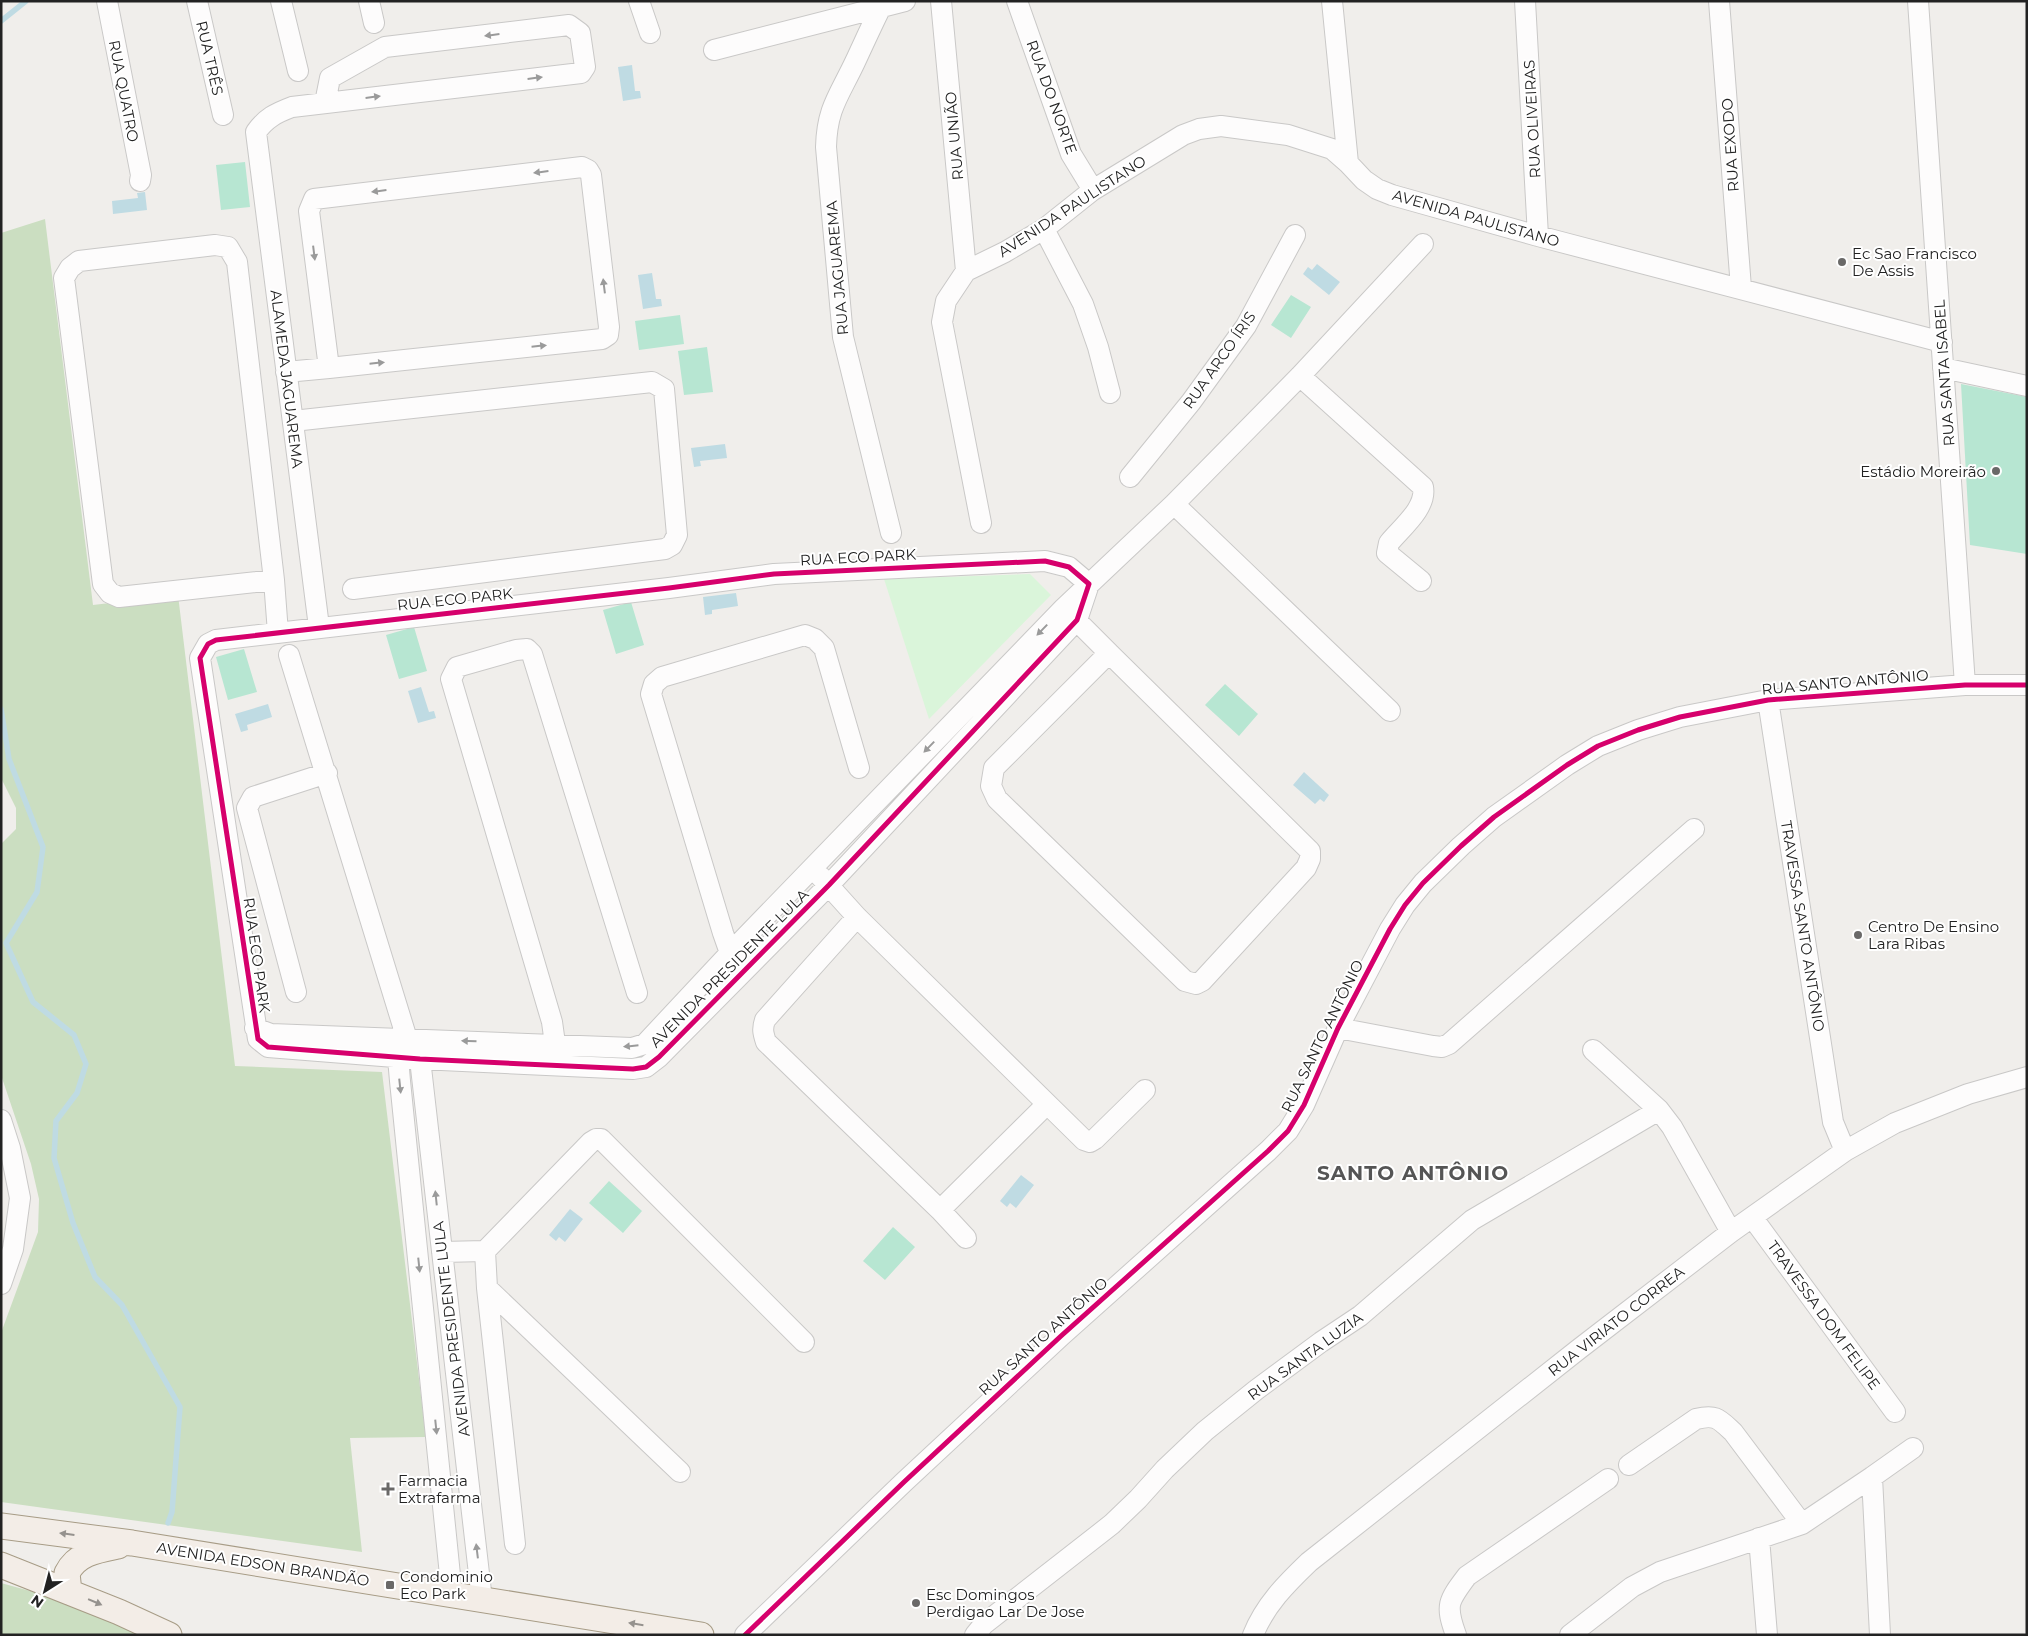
<svg xmlns="http://www.w3.org/2000/svg" width="2028" height="1636" font-family="Montserrat,sans-serif">
  <style>
    .forest { fill: #cbdec1 }
    .park { fill: #daf5da }
    .pitch { fill: #b7e6d2 }
    .water { fill: #bfdbe3 }
    .lines { fill: none; stroke-linecap: round; stroke-linejoin: round }
    .stream { stroke: #bfdbe3; stroke-width: 5.5 }
    .minor-casing { stroke: #c9c8c7; stroke-width: 22 }
    .major-casing { stroke: #a79c86; stroke-width: 27 }
    .minor { stroke: #fdfcfc; stroke-width: 20 }
    .major { stroke: #f3ede7; stroke-width: 25 }
    .cycleway-casing { stroke: #fff; stroke-width: 8 }
    .cycleway { stroke: #d6006c; stroke-width: 5 }
    .oneway { fill: #9a9a9a }
    .oneway2 { fill: #95928e }
    .poi-dot { fill: #6a6968; stroke: #fff; stroke-width: 2 }
    .labels { text-anchor: middle; dominant-baseline: central; stroke-width: 4; stroke-linejoin: round; paint-order: stroke }
    .street-label { font-size: 15px; fill: #222; stroke: #fff }
    .poi-label { font-size: 15px; fill: #222; stroke: #fff; text-anchor: start }
    .district-label { font-size: 20px; font-weight: bold; letter-spacing: 1px; fill: #555; stroke: #fff }
  </style>
  <rect width="100%" height="100%" fill="#f0eeeb"/>
  <path class="forest" d="M45,219L93,605L178,595L235,1066L382,1072L426,1437L350,1438L362,1552L1,1502V1333L38,1232L39,1199L31,1164L1,1075V844L16,829V808L1,778V233Z
    M1,1583L100,1610L150,1635H1Z"/>
  <path class="park" d="M1030,574L1051,595L929,719L884,579Z"/>
  <path class="pitch" d="M245,162L250,207L221,210L216,165Z
    M1291,295L1311,307L1291,338L1271,325Z
    M680,315L684,344L639,350L635,321Z
    M707,347L713,392L684,395L678,351Z
    M1961,384L2027,397V554L1970,545Z
    M631,602L644,645L616,654L603,610Z
    M414,627L427,671L399,679L386,635Z
    M244,649L257,692L228,700L216,657Z
    M1225,684L1258,714L1239,736L1205,705Z
    M609,1181L642,1211L623,1233L589,1203Z
    M893,1227L915,1247L885,1280L863,1261Z"/>
  <path class="water" d="M632,65L635,91H640L641,98L623,101L618,67Z
    M145,192L147,210L113,214L112,201L138,198L137,193Z
    M1317,264L1340,282L1329,295L1303,274L1308,267L1312,270Z
    M652,273L656,299H661L662,306L643,309L638,275Z
    M725,444L727,458L700,461L701,466L694,467L691,448Z
    M736,593L738,606L712,610V614L705,615L703,597Z
    M421,687L429,712L434,711L436,718L418,723L408,691Z
    M268,704L272,717L247,725L248,730L241,732L235,714Z
    M1304,772L1329,795L1324,802L1320,799L1315,804L1293,785Z
    M1021,1175L1034,1185L1016,1208L1010,1203L1007,1207L1000,1201Z
    M570,1209L583,1219L565,1242L559,1237L556,1241L549,1235Z"/>
  <g class="lines">
    <path class="stream" d="M1,21L26,1
      M1,709L9,759L43,847L37,892L6,943L33,1002L74,1035L86,1064L77,1093L56,1121L54,1158L73,1223L95,1277L122,1305L180,1407L172,1512L168,1523"/>
    <g class="minor-casing">
      <path id="minor" d="M107,1L141,175L140,181
        M197,1L223,115
        M281,1L298,71
        M369,1L374,23
        M639,1L650,33
        M941,1L966,271
        M1017,1L1071,154L1093,190
        M1332,1L1348,163
        M1525,1L1538,236
        M1719,1L1741,288
        M1918,1L1965,685
        M880,9C871,27 863,45 855,62C839,96 827,108 826,147L843,337L891,533
        M714,50L905,1
        M1044,229L1083,304L1098,347L1110,393
        M1943,368L2027,386
        M286,372L329,368L602,339L608,335L609,327L591,175L588,170L582,167L314,199L309,211L329,368
        M1300,376L1423,487C1427,508 1401,528 1389,543L1387,553L1421,581
        M293,421L652,382L664,389L677,535L672,545L665,549L353,589
        M1130,477L1191,402L1246,326L1295,235
        M1174,504L1390,711
        M981,523L942,322L946,301L966,271L1005,252L1044,229L1093,190L1183,135L1199,129L1221,126L1288,135L1332,149L1348,163L1364,180L1377,189L1392,195L1538,236L1942,342
        M1045,561L1069,567L1089,584L1077,620L829,885L659,1057L646,1067L633,1069L420,1059L268,1047L258,1039L200,658L208,644L216,640L669,588L774,574Z
        M274,580L119,597L110,593L103,584L64,278L70,268L79,261L215,245L228,247L237,262L274,580L278,633
        M1067,611L1109,653
        M319,627L256,132C266,118 276,113 292,107L581,73L585,67L580,33L569,25L385,47L330,78L325,103
        M1109,653L1310,851V859L1306,868L1202,981L1196,984L1185,981L997,799L991,786L994,768Z
        M289,655L407,1039L420,1059L482,1600
        M1768,700L1833,1122L1845,1151
        M820,876L857,917L1084,1140L1090,1142L1095,1139L1145,1090
        M857,917L765,1020C762,1029 763,1033 766,1042L940,1210L966,1238
        M739,961L730,953L723,933L651,694L654,684L662,677L805,635L815,639L824,648L859,768
        M296,992L247,808L253,797L327,773
        M255,1028L271,1034L632,1048L645,1044L730,953L1064,608L1174,504L1300,376L1423,244
        M1338,1028L1433,1046L1442,1047L1449,1044L1694,829
        M404,1046L398,1058L400,1081L452,1595
        M1593,1050L1659,1110L1672,1127L1731,1232
        M557,1058L552,1022L451,679L457,667L516,650L527,649L532,654L637,993
        M1,1120L10,1148L20,1198L13,1249L1,1284
        M940,1210L1046,1105
        M1752,1217L1895,1412
        M485,1251L487,1288L515,1544
        M442,1252L485,1251L591,1142L596,1139H601L804,1342
        M487,1288L680,1472
        M1629,1465L1696,1419C1716,1414 1719,1419 1733,1432L1802,1524
        M1872,1477L1880,1635
        M1759,1538L1767,1635
        M745,1635L904,1482L1061,1336L1268,1151L1288,1131L1304,1105L1338,1028L1390,929L1405,905L1423,883L1461,846L1494,817L1567,765L1598,746L1638,730L1680,717L1768,700L1965,685H2027
        M975,1635L984,1624L1112,1524L1138,1499L1165,1469L1205,1431L1256,1390L1321,1342L1360,1316L1472,1220L1659,1110
        M1253,1635C1265,1605 1286,1584 1309,1562L1579,1349L1731,1232L1845,1151L1895,1123L1968,1094L2027,1077
        M1456,1635C1445,1605 1448,1601 1467,1576L1608,1479
        M1570,1635L1632,1587L1660,1572L1802,1524L1872,1477L1913,1448"/>
    </g>
    <g class="major-casing">
      <path id="major" d="M1,1526L132,1543L701,1635
        M1,1565L119,1612L169,1635
        M69,1592L67,1573C77,1553 98,1550 118,1546"/>
    </g>
    <use href="#minor" class="minor"/>
    <use href="#major" class="major"/>
    <g class="cycleway-casing">
      <path id="cycleway" d="M1045,561L1069,567L1089,584L1077,620L829,885L659,1057L646,1067L633,1069L420,1059L268,1047L258,1039L200,658L208,644L216,640L669,588L774,574Z
        M745,1635L904,1482L1061,1336L1268,1151L1288,1131L1304,1105L1338,1028L1390,929L1405,905L1423,883L1461,846L1494,817L1567,765L1598,746L1638,730L1680,717L1768,700L1965,685H2027"/>
    </g>
    <use href="#cycleway" class="cycleway"/>
  </g>
  <defs><path id="oneway-solid" d="M-6-.8H1V-3.2L6.5 0L1 3.2V.8H-6Z" transform="scale(1.25)"/></defs>
  <g class="oneway">
    <use href="#oneway-solid" transform="translate(492 35) rotate(173)"/>
    <use href="#oneway-solid" transform="translate(535 78) rotate(-7)"/>
    <use href="#oneway-solid" transform="translate(373 97) rotate(-7)"/>
    <use href="#oneway-solid" transform="translate(541 172) rotate(173)"/>
    <use href="#oneway-solid" transform="translate(379 191) rotate(173)"/>
    <use href="#oneway-solid" transform="translate(314 253) rotate(83)"/>
    <use href="#oneway-solid" transform="translate(604 286) rotate(-97)"/>
    <use href="#oneway-solid" transform="translate(539 346) rotate(-6)"/>
    <use href="#oneway-solid" transform="translate(377 363) rotate(-6)"/>
    <use href="#oneway-solid" transform="translate(1042 630) rotate(134)"/>
    <use href="#oneway-solid" transform="translate(929 747) rotate(134)"/>
    <use href="#oneway-solid" transform="translate(469 1041) rotate(-178)"/>
    <use href="#oneway-solid" transform="translate(631 1046) rotate(174)"/>
    <use href="#oneway-solid" transform="translate(400 1086) rotate(84)"/>
    <use href="#oneway-solid" transform="translate(436 1198) rotate(-96)"/>
    <use href="#oneway-solid" transform="translate(419 1265) rotate(84)"/>
    <use href="#oneway-solid" transform="translate(436 1427) rotate(84)"/>
    <use href="#oneway-solid" transform="translate(477 1551) rotate(-97)"/>
  </g>
  <g class="oneway2">
    <use href="#oneway-solid" transform="translate(67 1534) rotate(-173)"/>
    <use href="#oneway-solid" transform="translate(95 1602) rotate(23)"/>
    <use href="#oneway-solid" transform="translate(636 1624) rotate(-171)"/>
  </g>
  <g class="poi-dot">
    <circle cx="1842" cy="262" r="5"/>
    <circle cx="1996" cy="471" r="5"/>
    <circle cx="1858" cy="935" r="5"/>
    <path d="M385.5 1481.5h5v5h5v5h-5v5h-5v-5h-5v-5h5z"/>
    <rect x="385" y="1580" width="10" height="10" rx="2.5"/>
    <circle cx="916" cy="1603" r="5"/>
  </g>
  <g class="labels">
    <g class="street-label">
      <text transform="translate(210 58) rotate(77)">RUA TRÊS</text>
      <text transform="translate(124 91) rotate(79)">RUA QUATRO</text>
      <text transform="translate(1052 97) rotate(70)">RUA DO NORTE</text>
      <text transform="translate(1532 119) rotate(-93)">RUA OLIVEIRAS</text>
      <text transform="translate(954 136) rotate(-95)">RUA UNIÃO</text>
      <text transform="translate(1730 145) rotate(-94)">RUA EXODO</text>
      <text transform="translate(1072 206) rotate(-33)">AVENIDA PAULISTANO</text>
      <text transform="translate(1476 218) rotate(16)">AVENIDA PAULISTANO</text>
      <text transform="translate(837 268) rotate(-95)">RUA JAGUAREMA</text>
      <text transform="translate(1219 360) rotate(-55)">RUA ARCO ÍRIS</text>
      <text transform="translate(1944 373) rotate(-94)">RUA SANTA ISABEL</text>
      <text transform="translate(287 379) rotate(83)">ALAMEDA JAGUAREMA</text>
      <text transform="translate(858 557) rotate(-3)">RUA ECO PARK</text>
      <text transform="translate(455 599) rotate(-6)">RUA ECO PARK</text>
      <text transform="translate(1845 682) rotate(-5)">RUA SANTO ANTÔNIO</text>
      <text transform="translate(1803 926) rotate(81)">TRAVESSA SANTO ANTÔNIO</text>
      <text transform="translate(257 955) rotate(82)">RUA ECO PARK</text>
      <text transform="translate(729 968) rotate(-45)">AVENIDA PRESIDENTE LULA</text>
      <text transform="translate(1322 1036) rotate(-64)">RUA SANTO ANTÔNIO</text>
      <text transform="translate(1824 1315) rotate(54)">TRAVESSA DOM FELIPE</text>
      <text transform="translate(1616 1321) rotate(-38)">RUA VIRIATO CORREA</text>
      <text transform="translate(451 1329) rotate(-97)">AVENIDA PRESIDENTE LULA</text>
      <text transform="translate(1043 1336) rotate(-42)">RUA SANTO ANTÔNIO</text>
      <text transform="translate(1305 1356) rotate(-36)">RUA SANTA LUZIA</text>
      <text transform="translate(263 1564) rotate(9)">AVENIDA EDSON BRANDÃO</text>
    </g>
    <g class="poi-label">
      <text x="1852" y="253">Ec Sao Francisco<tspan x="1852" dy="17">De Assis</tspan></text>
      <text x="1986" y="471" text-anchor="end">Estádio Moreirão</text>
      <text x="1868" y="926">Centro De Ensino<tspan x="1868" dy="17">Lara Ribas</tspan></text>
      <text x="398" y="1480">Farmacia<tspan x="398" dy="17">Extrafarma</tspan></text>
      <text x="400" y="1576">Condominio<tspan x="400" dy="17">Eco Park</tspan></text>
      <text x="926" y="1594">Esc Domingos<tspan x="926" dy="17">Perdigao Lar De Jose</tspan></text>
    </g>
    <g class="district-label">
      <text x="1413" y="1173">SANTO ANTÔNIO</text>
    </g>
  </g>
  <rect width="2028" height="1636" fill="none" stroke="#222222" stroke-width="5"/>
  <g transform="translate(45 1591) rotate(216)" stroke="#ffffff" stroke-width="4" paint-order="stroke">
  <path d="M0-4L9 19L0 12L-9 19Z" fill="#222222"/>
  <text y="-8" font-size="14" font-weight="bold" text-anchor="middle" fill="#222222">N</text>
  </g>
</svg>
